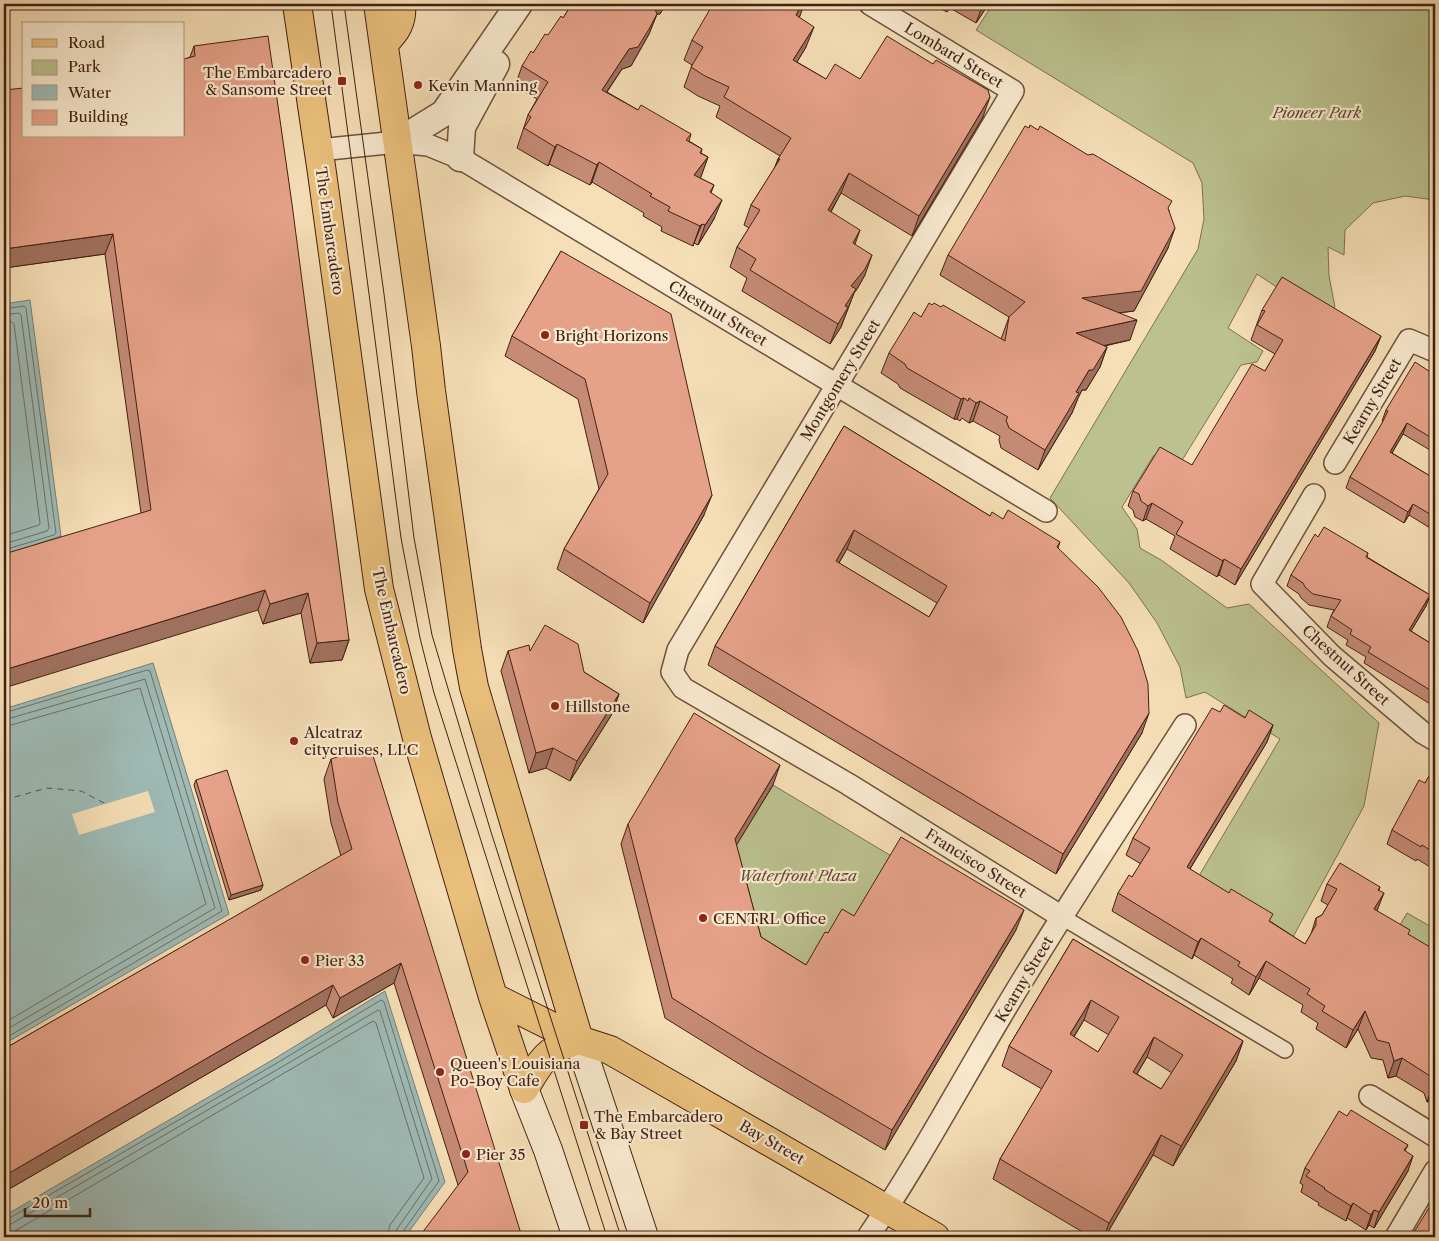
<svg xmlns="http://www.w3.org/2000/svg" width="1439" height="1241" font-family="'Libre Caslon Text',serif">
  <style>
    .green { fill: #bbc28f; stroke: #7e7151 }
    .water { fill: #9ebbb6; stroke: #797d75 }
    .pier { fill: #f6dfb7 }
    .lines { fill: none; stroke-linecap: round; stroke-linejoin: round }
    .shore { stroke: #706e64; stroke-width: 1 }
    .ferry { stroke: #5e4e44; stroke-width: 1; stroke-dasharray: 6 5; stroke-linecap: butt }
    .pedestrian-casing { stroke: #6f503c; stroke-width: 18 }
    .minor-casing { stroke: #6f503c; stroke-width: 24 }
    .tertiary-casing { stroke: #6f503c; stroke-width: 29 }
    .secondary-casing { stroke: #422013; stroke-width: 30 }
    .primary-casing { stroke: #422013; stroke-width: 30 }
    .pedestrian { stroke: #f9ead0; stroke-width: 15 }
    .minor { stroke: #f9ead0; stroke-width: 21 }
    .tertiary { stroke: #f9ead0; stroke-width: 26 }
    .secondary { stroke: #f9ead0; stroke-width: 28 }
    .primary { stroke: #ebc07c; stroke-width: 28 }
    .tram { stroke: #422013; stroke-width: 1 }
    .wall { fill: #c68b76; stroke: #422013; fill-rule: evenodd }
    .shaded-wall { fill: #a17160; stroke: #422013 }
    .building { fill: #e6a289; stroke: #422013; fill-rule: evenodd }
    .poi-dot { fill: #8f2418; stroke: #f9ead0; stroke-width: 2 }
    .labels { text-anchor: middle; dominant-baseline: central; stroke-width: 4.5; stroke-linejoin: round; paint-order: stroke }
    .street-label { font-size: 15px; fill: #422013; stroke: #f9ead0 }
    .poi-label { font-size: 15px; fill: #422013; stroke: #f9ead0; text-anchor: start }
    .park-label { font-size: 15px; font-style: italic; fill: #604832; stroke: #f9ead0 }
  </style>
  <rect width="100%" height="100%" fill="#f6dfb7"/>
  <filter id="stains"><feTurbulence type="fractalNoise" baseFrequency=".004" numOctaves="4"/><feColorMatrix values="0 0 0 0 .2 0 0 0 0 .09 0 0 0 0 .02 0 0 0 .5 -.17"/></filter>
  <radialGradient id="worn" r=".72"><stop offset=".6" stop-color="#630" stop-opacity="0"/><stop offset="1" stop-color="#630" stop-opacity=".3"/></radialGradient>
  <path class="green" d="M990,4H1435V200L1405,196L1373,203L1345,230L1344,255L1328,247L1329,276L1335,307L1319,315L1257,274L1228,328L1263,351L1257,362L1241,365L1176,470L1154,455L1122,507L1137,529L1140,548L1161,560L1227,608L1249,604L1379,723L1364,806L1293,937L1196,881L1280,739L1205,692L1186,698L1180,667L1157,623L1129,583L1050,498L1198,249L1204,219L1202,183L1193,163L976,30L989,10L987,8Z
    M773,785L893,857L826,969L753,957L728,859Z
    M1407,913L1435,929V955L1396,932Z"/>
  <path class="water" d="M30,300L61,536L4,555V304Z
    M153,663L229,914L4,1044V709Z
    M385,991L445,1182L405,1237H4V1216L274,1059Z"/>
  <path class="pier" d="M148,791L155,812L79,835L72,814Z"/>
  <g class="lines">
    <path class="shore" d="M4,309L24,306L26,308L56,533L54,535L4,550
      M4,315L19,313L21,315L49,528L47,531L4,544
      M4,322H12L14,324L40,523L39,525L4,536
      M4,713L147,670L150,671L222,911L4,1039
      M4,720L145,679L215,908L4,1031
      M4,727L140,688L206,904L4,1023
      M4,1220L8,1219L277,1063L381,1000L384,1002L439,1181L402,1233L401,1237
      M4,1226L11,1224L280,1068L378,1010L380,1011L432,1179L397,1229L395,1237
      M4,1234L15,1231L373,1021L376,1023L424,1178L390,1225L387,1237"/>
    <path class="ferry" d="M4,800L47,788L81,791L106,804"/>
    <g class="pedestrian-casing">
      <path id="pedestrian" d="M1062,917L1285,1050"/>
    </g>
    <g class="minor-casing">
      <path id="minor" d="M870,4L1013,91L678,650L672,672L683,688L848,784L1062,917
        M319,150L397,142L428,145L460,158L1046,511
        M1335,463L1409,340L1435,351
        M1314,495L1262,584L1332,656L1423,733L1435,740
        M1370,1096L1435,1136
        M868,1237C916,1166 957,1090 1001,1016C1059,918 1123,822 1185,725
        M1396,1237L1435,1171"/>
    </g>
    <g class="tertiary-casing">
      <path id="tertiary" d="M397,142L444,113L519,4
        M460,158L462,127L496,64"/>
    </g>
    <g class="secondary-casing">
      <path id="secondary" d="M579,1040L644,1237
        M524,1089L548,1150L577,1237"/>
    </g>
    <g class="primary-casing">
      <path id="primary" d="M297,4L322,173L379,589L417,738L493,997L524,1089
        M378,4L426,346L431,391L467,649L474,687L579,1040
        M384,43C396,32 403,21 401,4
        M493,997L579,1040L610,1050L624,1058L935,1237
        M524,1089C533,1075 543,1054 560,1047C566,1044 573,1042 579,1040"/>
    </g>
    <use href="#pedestrian" class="pedestrian"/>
    <use href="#minor" class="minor"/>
    <use href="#tertiary" class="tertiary"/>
    <use href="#secondary" class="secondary"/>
    <use href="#primary" class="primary"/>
    <path class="tram" d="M331,4L401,538L420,638L434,693L607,1237
      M344,4L384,294L414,538L432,635L491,832L621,1237"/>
  </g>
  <path class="wall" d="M572,4H666L660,14H657L649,34L631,66L622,69L607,92L638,110L691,134L689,141L702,149L701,153L708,157L700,178L714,185L711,193L714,219L698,245L694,243L693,246L661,231L662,227L643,216L644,213L592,182L590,185L549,164L548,166L517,148L528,115L537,99L515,86L522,66L563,18Z
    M932,4H988L986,8L976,23L950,8L947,12Z
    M800,16L799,17L806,47L797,62L826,79H860L983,117L912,236L841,193L831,212L855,244L865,275L857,289L854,293L841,327L830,344L742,291L747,278L730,267L737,247L749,228L744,225L751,205L774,169L778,159L780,156L716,117L720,106L698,96L684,87L692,65L684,60L692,40Z
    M194,46L349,640L342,660L310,663L301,613L263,624L258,610L141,513L105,254L4,268V90L24,136L190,57Z
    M1169,210L1168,248L1134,311L1118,313L1130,340L1105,346L1107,347L1100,367L1086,390H1082L1078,398L1072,413L1038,470L1001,448L999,440L1000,436L973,421L969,423L962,418L960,421L957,419H954L900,388L898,384L881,373L889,353L921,317L932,305L1001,339L1009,317L940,275L948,255Z
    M561,251L704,515L643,623L557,569L564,549L599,489L578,399L505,356L512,336Z
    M1262,310L1381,336L1375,351L1235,585L1219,575L1217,577L1170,549L1175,536L1146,519L1143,521L1135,517L1133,510L1128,506L1133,491L1192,465L1265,371L1275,354L1251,340Z
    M1435,375V453L1403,434L1392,453L1435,479V531L1409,515L1404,523L1346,488L1350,477L1383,422L1382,421L1386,410Z
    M844,426L990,516L1003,519L1060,542L1058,548L1142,733L1056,874L708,665L715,646ZM847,549L937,603L929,617L839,563Z
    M1318,537L1368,553L1367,557L1430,595L1426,606L1411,631L1435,646V707L1364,663L1366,657L1346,645L1348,640L1327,627L1331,616L1334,610L1309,605L1301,598L1299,594L1287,586L1291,575Z
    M508,651H530L584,672L619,694L612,714L570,781L546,768L529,773L501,671Z
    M1220,712L1273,725L1267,742L1190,869L1305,944L1311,934L1316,918L1322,915L1328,905L1321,901L1327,884L1380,887L1379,890L1377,911L1408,934L1435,1099L1427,1102L1424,1093L1396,1076L1388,1078L1383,1060L1371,1058L1358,1029L1346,1048L1316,1029L1318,1023L1301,1012L1303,1005L1259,978L1249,995L1231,983L1233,979L1194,955L1192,959L1112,911L1118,893L1132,877L1141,864L1126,855L1133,838Z
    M331,759L522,1237L458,1185L394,983L333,1018L326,1005L4,1192V1049L341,856L331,823L324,779Z
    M1435,766V870L1417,859L1416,861L1387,844L1392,830L1425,783Z
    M196,780L263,885L261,890L229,900L194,785Z
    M773,785L736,844L761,937L806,965L828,933L854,916L1016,930L885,1150L749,1070L665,1018L621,844L628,824Z
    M1073,939L1243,1041L1236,1061L1173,1166L1153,1155L1105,1237H1091L993,1179L1000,1159L1042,1089L1002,1066L1009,1046ZM1084,1020L1109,1035L1098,1052L1074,1037ZM1147,1057L1172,1073L1161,1089L1137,1074Z
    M1347,1116L1408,1145L1405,1151L1408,1171L1374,1228L1369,1225L1366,1230L1347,1218L1346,1221L1318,1205L1319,1203L1301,1192L1303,1185L1300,1183L1305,1168Z"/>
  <path class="shaded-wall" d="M648,4H666L660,14H657L649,34L631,66L622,69L595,109L602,90L629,49Z
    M802,4H804L800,16L788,35L796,15Z
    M983,4H988L986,8L976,23Z
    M814,27L806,47L786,80L793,60Z
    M990,97L983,117L912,236L919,216Z
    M557,144L549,164L548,166L555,147Z
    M708,157L701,177L687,194L694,175Z
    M778,159H780L771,179Z
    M599,162L592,182L590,185L597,165Z
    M849,173L841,193L820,230L828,210Z
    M722,200L714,219L698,245L705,225Z
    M702,224L694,243L693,246L700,226Z
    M1175,228L1168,248L1134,311L1075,318L1082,298Z
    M860,230L853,250V243Z
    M113,234L105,254L4,268V249Z
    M872,255L865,275L857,289L854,293L841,327L830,344L845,306L851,286Z
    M1137,320L1130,340L1069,353L1076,333Z
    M1381,336L1375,351L1235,585L1241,569Z
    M1107,347L1100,367L1086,390H1082L1078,398L1072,413L1038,470L1045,450L1076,392L1089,370Z
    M964,398L957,419H954L961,399Z
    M980,401L973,421L969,423L976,403Z
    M1407,423L1403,434L1386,463L1390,452Z
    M712,495L704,515L643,623L650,603Z
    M1152,503L1146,519L1143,521L1148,506Z
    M1413,504L1409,515L1404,523L1408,512Z
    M854,530L847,549L828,581L836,561Z
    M1224,559L1219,575L1217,577L1223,561Z
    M265,590L258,610L4,688V670Z
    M308,593L301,613L263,624L270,604Z
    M1430,595L1426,606L1405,641L1409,630Z
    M349,640L342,660L310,663L317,643Z
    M619,694L612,714L570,781L577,761Z
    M1149,713L1142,733L1056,874L1063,854Z
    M1273,725L1267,742L1180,885L1187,867Z
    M553,748L546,768L529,773L536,753Z
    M780,765L773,785L728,859L735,839Z
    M263,885L261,890L229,900L231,895Z
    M1384,893L1377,911L1374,909Z
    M1024,910L1016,930L885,1150L892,1130Z
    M1201,938L1194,955L1192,959L1198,942Z
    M1266,961L1259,978L1249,995L1256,977Z
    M401,963L394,983L333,1018L340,998Z
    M333,985L326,1005L4,1192V1176Z
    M1091,1000L1084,1020L1063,1054L1070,1034Z
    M1365,1011L1358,1029L1346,1048L1353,1030Z
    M1154,1037L1147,1057L1126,1092L1133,1072Z
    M1243,1041L1236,1061L1173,1166L1181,1146Z
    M1402,1058L1396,1076L1388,1078L1394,1061Z
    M1433,1084H1435V1099L1427,1102Z
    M1161,1135L1153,1155L1105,1237H1104L1109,1223Z
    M1413,1156L1408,1171L1374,1228L1379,1212Z
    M1353,1203L1347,1218L1346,1221L1351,1206Z
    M1374,1210L1369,1225L1366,1230L1371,1215Z"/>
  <path class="building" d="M572,4H653L657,14L649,29L638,47L629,49L602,90L638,110L641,105L691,134L686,140L702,149L700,153L708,157L694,175L714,185L710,192L722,200L705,225L702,224L700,226L668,211L670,207L650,196L652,194L599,162L597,165L557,144L555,147L524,128L531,117L528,115L548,82L522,66L531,51L533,53L545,34L548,35L561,16L563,18Z
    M713,4H802L796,15L814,27L793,60L826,79L835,64L860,79L887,36L933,64L936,60L988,90L990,97L919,216L849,173L828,210L860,230L853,243L872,255L865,269L851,286L856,289L845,306L848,307L838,324L750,270L756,259L737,247L760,210L751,205L780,159H778L791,138L724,97L729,87L705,76L691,67L703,47L692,40Z
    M268,36L292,204L349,640L317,643L308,593L270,604L265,590L4,670V554L151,510L113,234L4,249V90L24,88V136H184V59L195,56L194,46Z
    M1030,125L1038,130L1040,126L1088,155L1093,154L1172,201L1168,208L1175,228L1141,291L1082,298L1137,320L1076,333L1107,347L1093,370H1089L1076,392L1079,393L1045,450L1009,428L1006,420L1008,417L980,401L976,403L969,398L968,401L964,398L961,399L907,368L905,364L889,353L914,312L921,317L929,303L932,305L934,303L941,307L943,305L1005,341L1009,317L1025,302L948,255L1025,126L1029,128Z
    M561,251L671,314L712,495L650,603L564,549L608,474L585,379L512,336Z
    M1282,277L1381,336L1241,569L1224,559L1223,561L1176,534L1183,522L1152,503L1148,506L1141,501L1139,494L1133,491L1160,447L1192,465L1252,364L1265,371L1283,340L1257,325L1265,311L1262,310Z
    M1415,362L1435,375V440L1407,423L1390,452L1435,479V517L1413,504L1408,512L1350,477L1382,423L1388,411L1386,410Z
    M844,426L990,516L992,512L1003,519L1008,510L1060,542L1057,547L1098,587L1121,617L1138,651L1143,667L1148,684L1149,713L1063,854L715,646ZM854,530L947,586L929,617L836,561Z
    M1324,527L1368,553L1366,557L1430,595L1409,630L1435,646V693L1368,652L1371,647L1350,634L1352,630L1331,616L1341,600L1313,594L1305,587L1303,583L1291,575L1315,534L1318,537Z
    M545,625L578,644L584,672L619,694L577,761L553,748L536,753L508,651L529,645L530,651Z
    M1224,705L1245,718L1249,710L1273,725L1187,867L1229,893L1231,889L1273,914L1269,921L1305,944L1316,925V918L1322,915L1337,889L1327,884L1340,863L1380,887L1378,890L1384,893L1374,909L1410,930L1408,934L1435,950V1084H1433L1430,1076L1402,1058L1394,1061L1389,1043L1377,1040L1365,1011L1353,1030L1322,1011L1325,1006L1307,994L1310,989L1266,961L1256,977L1238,966L1240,962L1201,938L1198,942L1118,893L1129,875L1132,877L1150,848L1133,838L1212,708L1220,712Z
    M694,713L780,765L735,839L761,937L806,965L825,932L828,933L842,909L854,916L901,837L1024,910L892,1130L756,1050L672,998L628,824Z
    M370,746L522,1237H419L468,1172L401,963L340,998L333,985L4,1176V1049L352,849L338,803L331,759Z
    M1435,766V853L1422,845L1421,847L1392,830L1419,780L1425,783Z
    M227,770L263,885L231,895L196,780Z
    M1073,939L1243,1041L1181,1146L1161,1135L1109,1223L1000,1159L1052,1071L1009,1046ZM1091,1000L1119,1017L1098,1052L1070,1034ZM1154,1037L1183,1055L1161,1089L1133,1072Z
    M1351,1110L1408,1145L1404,1150L1413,1156L1379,1212L1374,1210L1371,1215L1353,1203L1351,1206L1324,1189L1325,1188L1306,1176L1310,1171L1305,1168L1339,1111L1347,1116Z
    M1435,1198V1237H1411Z"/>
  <g class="poi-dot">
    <rect x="337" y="76" width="10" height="10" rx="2.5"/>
    <circle cx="418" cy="85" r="5"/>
    <circle cx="545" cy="335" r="5"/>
    <circle cx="555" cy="706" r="5"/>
    <circle cx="294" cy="741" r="5"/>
    <circle cx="703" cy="918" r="5"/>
    <circle cx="305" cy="960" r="5"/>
    <circle cx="440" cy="1072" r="5"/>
    <rect x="579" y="1120" width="10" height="10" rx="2.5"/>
    <circle cx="466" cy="1154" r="5"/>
  </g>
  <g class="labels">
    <g class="street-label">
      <text transform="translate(954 55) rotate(31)">Lombard Street</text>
      <text transform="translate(330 231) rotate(82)">The Embarcadero</text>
      <text transform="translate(718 313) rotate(31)">Chestnut Street</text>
      <text transform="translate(840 380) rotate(-59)">Montgomery Street</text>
      <text transform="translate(1372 401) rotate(-59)">Kearny Street</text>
      <text transform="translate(392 631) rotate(77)">The Embarcadero</text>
      <text transform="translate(1346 665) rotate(42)">Chestnut Street</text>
      <text transform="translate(976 863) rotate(32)">Francisco Street</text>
      <text transform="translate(1024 979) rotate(-59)">Kearny Street</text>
      <text transform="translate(772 1142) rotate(30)">Bay Street</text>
    </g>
    <g class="poi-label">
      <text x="332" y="72" text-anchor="end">The Embarcadero<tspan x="332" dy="17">&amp; Sansome Street</tspan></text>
      <text x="428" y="85">Kevin Manning</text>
      <text x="555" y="335">Bright Horizons</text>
      <text x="565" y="706">Hillstone</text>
      <text x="304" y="732">Alcatraz<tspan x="304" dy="17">citycruises, LLC</tspan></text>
      <text x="713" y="918">CENTRL Office</text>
      <text x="315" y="960">Pier 33</text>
      <text x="450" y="1063">Queen's Louisiana<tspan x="450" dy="17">Po-Boy Cafe</tspan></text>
      <text x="594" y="1116">The Embarcadero<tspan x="594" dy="17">&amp; Bay Street</tspan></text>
      <text x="476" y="1154">Pier 35</text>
    </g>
    <g class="park-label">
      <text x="1317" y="112">Pioneer Park</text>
      <text x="798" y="875">Waterfront Plaza</text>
    </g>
  </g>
  <rect width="1439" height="1241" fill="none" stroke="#f6dfb7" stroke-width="20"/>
  <rect x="5" y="5" width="1429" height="1231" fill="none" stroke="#422013" stroke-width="2.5"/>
  <rect x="10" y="10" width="1419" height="1221" fill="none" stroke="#422013"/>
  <rect x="22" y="22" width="162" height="115" fill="#f9ead0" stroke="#b09984"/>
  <rect x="32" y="39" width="25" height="8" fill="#ebc07c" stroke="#b09984"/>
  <text x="68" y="48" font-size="15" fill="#422013">Road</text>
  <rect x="32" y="60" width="25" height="15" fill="#bbc28f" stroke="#b09984"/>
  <text x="68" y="72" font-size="15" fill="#422013">Park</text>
  <rect x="32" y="85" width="25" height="15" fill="#9ebbb6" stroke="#b09984"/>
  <text x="68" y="98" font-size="15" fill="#422013">Water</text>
  <rect x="32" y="110" width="25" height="15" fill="#e6a289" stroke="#b09984"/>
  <text x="68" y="122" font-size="15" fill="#422013">Building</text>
  <path d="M25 1208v8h65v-8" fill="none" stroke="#422013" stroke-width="2.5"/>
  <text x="32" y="1208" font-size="15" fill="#422013" stroke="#f9ead0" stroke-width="4" paint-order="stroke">20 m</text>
  <rect width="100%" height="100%" filter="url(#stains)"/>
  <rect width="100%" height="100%" fill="url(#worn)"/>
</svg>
